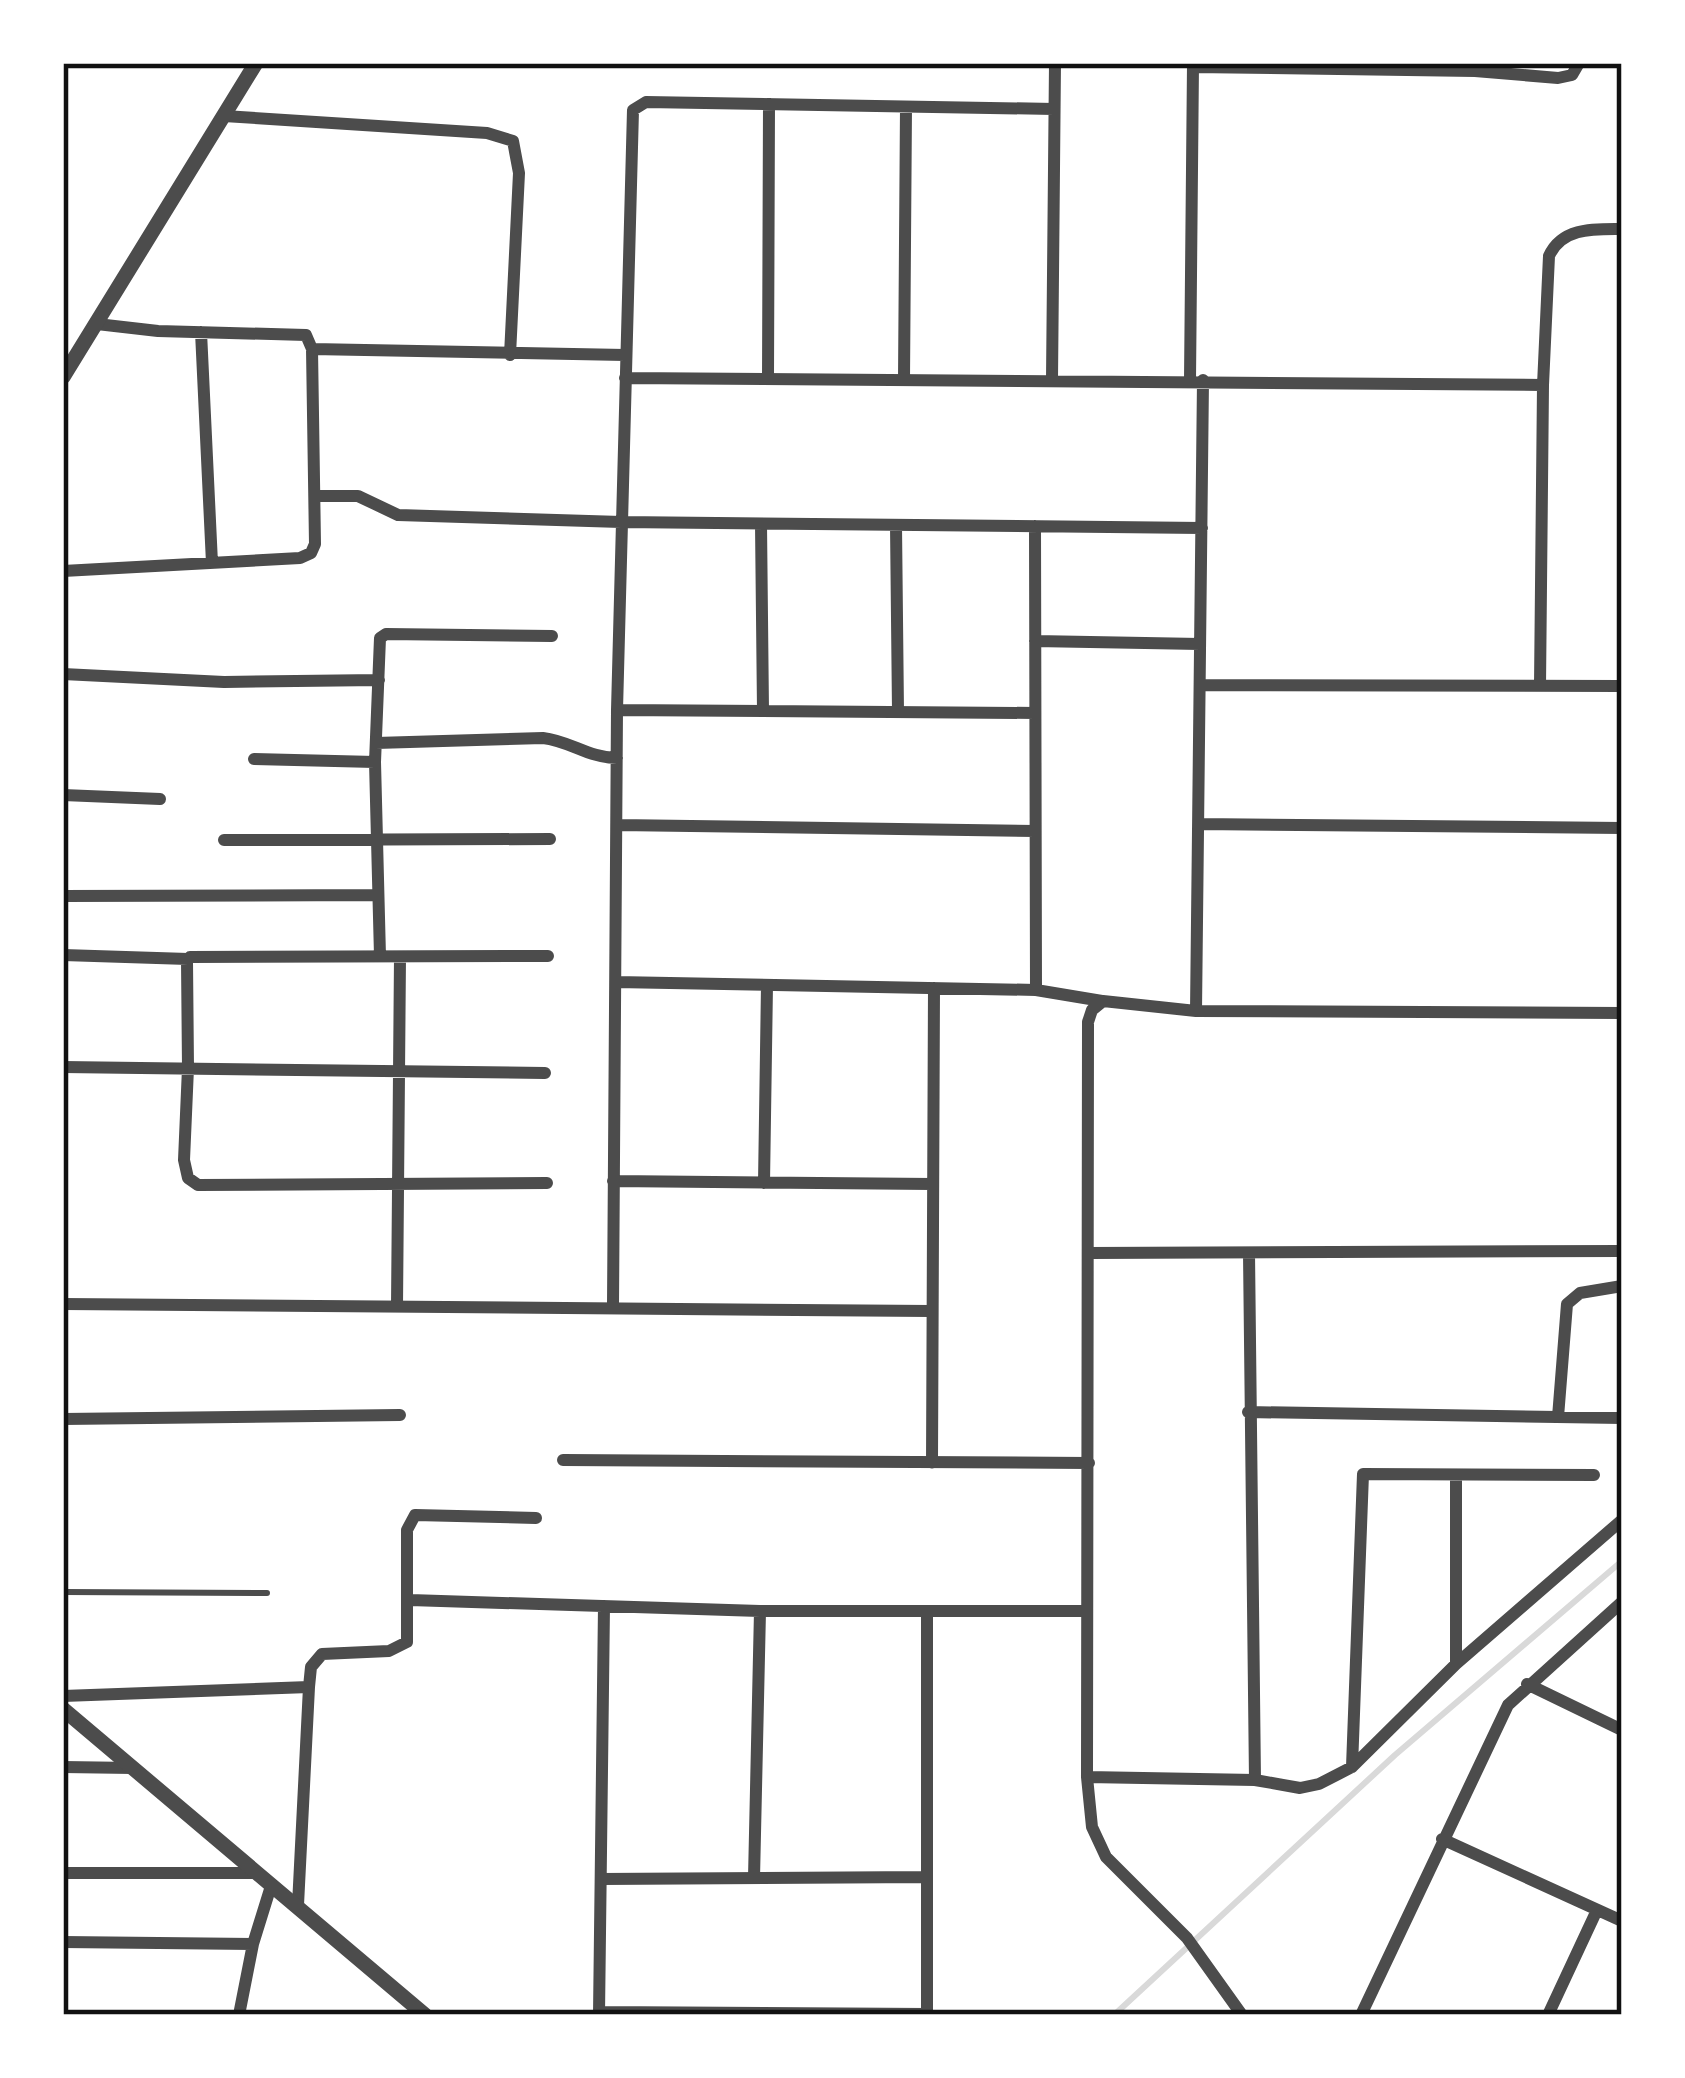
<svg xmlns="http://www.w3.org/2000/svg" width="1685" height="2078" font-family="'Playfair Display',serif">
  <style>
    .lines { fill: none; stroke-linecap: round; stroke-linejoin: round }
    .stream { stroke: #d9d9d9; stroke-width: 6 }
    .service { stroke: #4c4c4c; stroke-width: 6 }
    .minor { stroke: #4c4c4c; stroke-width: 12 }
    .tertiary { stroke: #4c4c4c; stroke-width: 15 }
    .neatline { fill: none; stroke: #111; stroke-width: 4.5 }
  </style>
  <rect width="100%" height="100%" fill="#fff"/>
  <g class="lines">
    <path class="stream" d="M1114,2015L1395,1755L1622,1561"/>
    <path class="service" d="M63,1592L267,1593"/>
    <path class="minor" d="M1193,67L1475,71L1558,78L1572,75L1579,63
      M224,116L487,133L513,141L519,173L510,355
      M201,332L212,563
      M312,349L625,355
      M625,378L1543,385
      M768,379L769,104
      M904,379L906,107
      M1052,380L1055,63
      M1190,380L1193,64
      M317,496H358L398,515L621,522L1202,528
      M761,524L763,711
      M896,525L898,712
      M1035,526L1036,990
      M63,571L300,558L311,553L315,544L312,349L306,335L158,331L97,324
      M1035,641L1200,644
      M63,674L224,682L379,680
      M1200,685L1622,686
      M1540,686L1543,385L1549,256C1562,227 1594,229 1622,229
      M617,710L1035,713
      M376,743L543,738C570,741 589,758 617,758
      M254,759L375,762
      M63,795L160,799
      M1198,824L1622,828
      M618,825L1035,831
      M224,840L550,839
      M63,896L378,895
      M63,955L188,959
      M380,956L375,762L380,638L386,634L552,636
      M616,982L1036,990L1102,1001
      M1196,1011L1203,380
      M63,1067L545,1073
      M613,1181L933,1184
      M547,1183L198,1185L188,1178L184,1160L188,1068L187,961L190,957L548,956
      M764,1183L767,985
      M1089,1253L1622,1251
      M63,1304L931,1311
      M397,1306L400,957
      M613,1306L617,710L633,110L646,102L1054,109
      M1248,1412L1622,1418
      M1558,1417L1567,1304L1580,1293L1622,1286
      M63,1419L400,1415
      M563,1460L1089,1463
      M932,1463L934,988
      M410,1600L760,1611H1087
      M927,1613V2015
      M1456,1664V1475
      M1527,1684L1622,1730
      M63,1696L309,1687
      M63,1767L133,1768
      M1352,1767L1363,1474L1594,1475
      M1087,1777L1255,1780L1249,1253
      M1255,1780L1300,1788L1319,1784L1352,1767L1456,1664L1622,1520
      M1442,1839L1622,1921
      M63,1873H256
      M754,1878L760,1611
      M601,1879L927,1877
      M298,1905L309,1687L311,1667L322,1654L389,1651L407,1642V1530L415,1515L536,1518
      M63,1942L253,1944
      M599,2012L927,2014
      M239,2015L253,1944L271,1886
      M599,2015L604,1606
      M1242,2015L1187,1938L1106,1857L1092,1827L1087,1777L1088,1022L1092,1010L1103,1001L1196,1011L1622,1013
      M1361,2015L1508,1705L1622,1602
      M1548,2015L1597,1910"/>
    <path class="tertiary" d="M63,377L256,63
      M63,1709L425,2015"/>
  </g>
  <rect width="1685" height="2078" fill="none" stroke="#ffffff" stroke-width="132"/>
  <rect x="66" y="66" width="1553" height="1946" class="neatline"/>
</svg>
